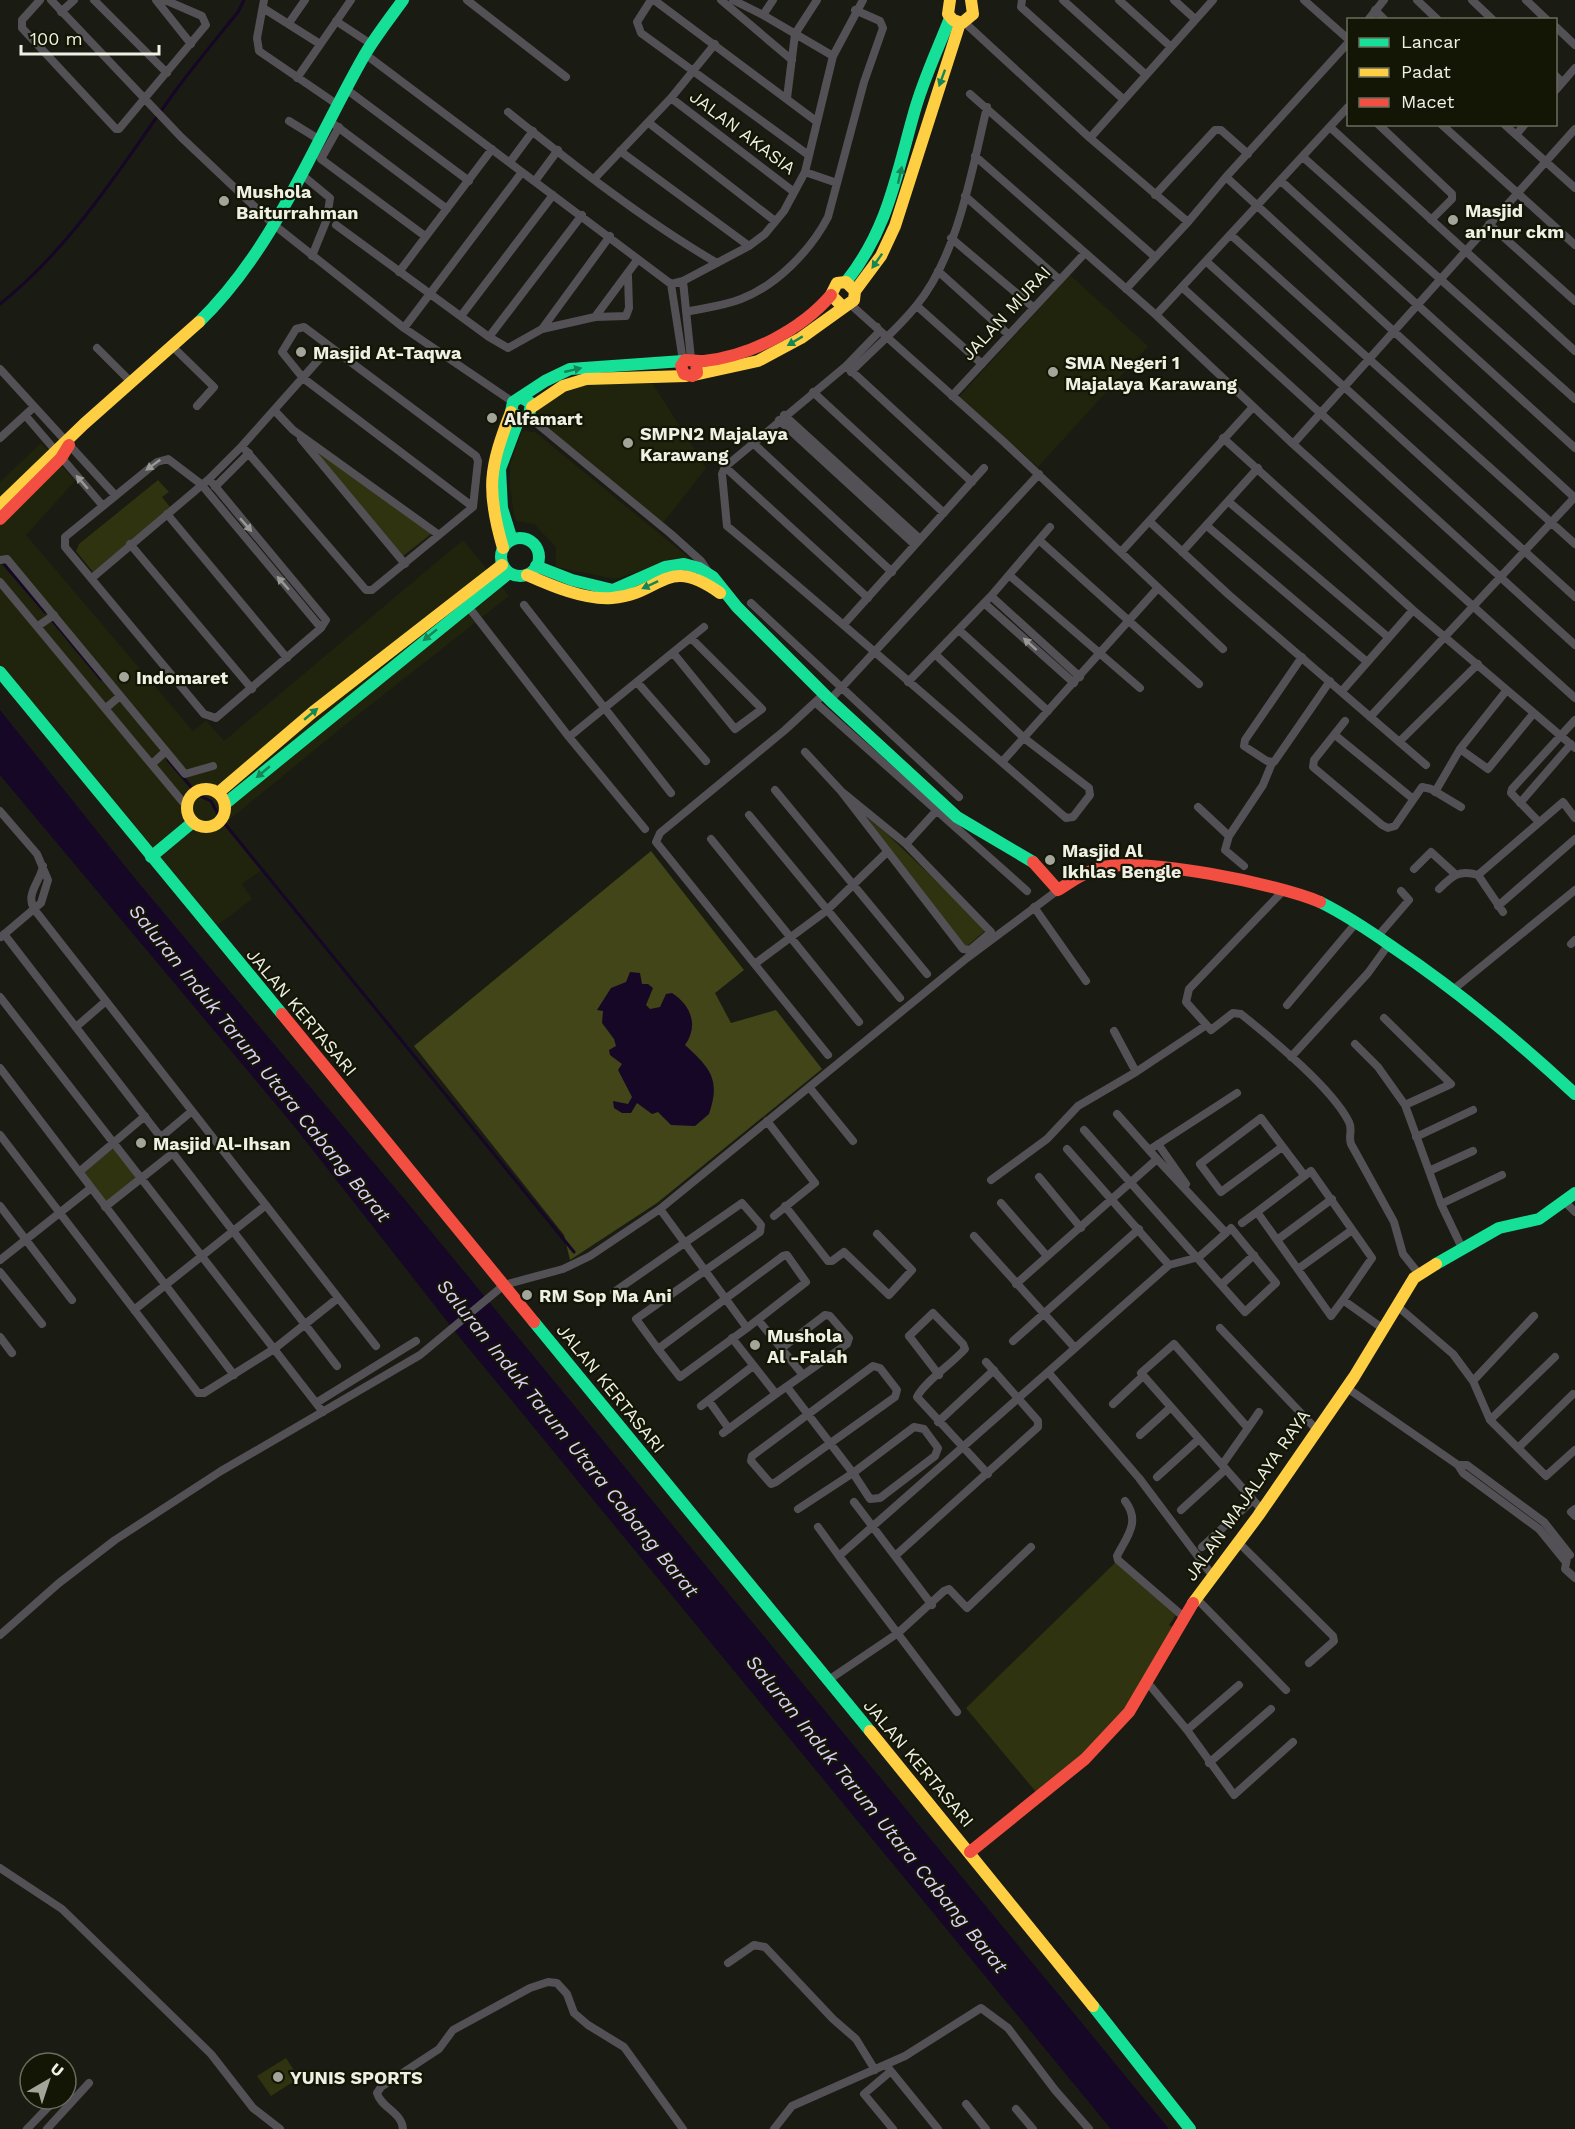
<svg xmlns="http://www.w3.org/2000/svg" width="1575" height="2129" font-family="'Work Sans',sans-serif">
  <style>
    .built { fill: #21240d }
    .green { fill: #30330f }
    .forest { fill: #414518 }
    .water { fill: #160727 }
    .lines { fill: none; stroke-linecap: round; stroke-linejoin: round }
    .stream { stroke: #160727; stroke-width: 3 }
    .street { stroke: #535156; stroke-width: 8 }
    .fast { stroke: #16e098; stroke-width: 12 }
    .slow { stroke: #ffcf43; stroke-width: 12 }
    .jam { stroke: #f24e42; stroke-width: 12 }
    .oneway { fill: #158556 }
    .oneway2 { fill: #999996 }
    .poi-dot { fill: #a4a59a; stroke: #141605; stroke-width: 2 }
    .labels { text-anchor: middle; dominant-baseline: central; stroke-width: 4.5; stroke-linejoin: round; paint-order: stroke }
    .street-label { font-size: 18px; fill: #eef0e4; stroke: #141605 }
    .poi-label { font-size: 18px; font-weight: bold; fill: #eef0e4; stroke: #141605; text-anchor: start }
    .water-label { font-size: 20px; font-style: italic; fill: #ddcdf8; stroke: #141605 }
  </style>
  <rect width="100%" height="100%" fill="#1a1b12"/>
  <path class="built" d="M1070,275L1148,346L1038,467L959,397Z
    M591,383L653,384L706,468L663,523L536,418L540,406L552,397Z
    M522,431L535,432L694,562L677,558L616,579L556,567V547L534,524L516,521L514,514L510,488V465Z
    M41,443L75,481L26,535L193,731L206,720L224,741L463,540L509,596L345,725L224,824L263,869L242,884L252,899L207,933L0,682V482Z"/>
  <path class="green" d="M305,441L431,534L403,556Z
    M158,480L169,492L162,497L170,507L93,572L76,551L79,544Z
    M857,810L886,833L987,929L965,948Z
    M113,1143L141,1178L105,1207L79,1172Z
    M1118,1560L1176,1615L1169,1625L1177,1630L1100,1745L1036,1792L966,1708Z
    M286,2058L299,2078L271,2096L257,2076Z"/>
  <path class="forest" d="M651,851L744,970L715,993L731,1023L776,1010L822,1069L657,1203L570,1260L564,1235L414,1046Z"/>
  <path class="water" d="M0,710L137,881L406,1201L1169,2129H1111L461,1339L294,1126L0,775Z
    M630,972L640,973L642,984H648L653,988L646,1005L650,1009L660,1007L666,994L672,993C691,1005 699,1026 685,1045C710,1068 721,1079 709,1114L695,1126L671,1125L658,1112L652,1114L637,1103L631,1113H622L614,1108L613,1101L628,1104L632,1097L618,1070L622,1064L610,1055L609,1050L616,1046L614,1039L602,1023L603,1011L597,1010L611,988L626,982Z"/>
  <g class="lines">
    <path class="stream" d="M0,304C73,246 122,165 176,90C196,63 217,38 238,12L244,0
      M3,563L45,612
      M53,621L101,679
      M168,760L192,788
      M200,796L211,801L219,816
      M225,824L574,1252"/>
    <path class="street" d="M40,0L22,20V28L116,129H119L206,25L202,16L165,0
      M51,0L181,137L273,224L404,328L513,402
      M94,0L167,73
      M156,0L191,44
      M264,0L257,38L259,51L338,105
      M467,0L566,77
      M651,0L637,22L641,33L807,154
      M654,0L816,121
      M721,0L792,60
      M733,0L763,15L833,56
      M1022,0L1021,7L1123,99
      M1063,0L1145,74
      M1119,0L1171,47
      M1174,0L1195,19
      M1304,0L1348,39
      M1417,0L1438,20
      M1472,0L1493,20
      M1526,0L1547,20
      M263,8L320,44
      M1375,10L1385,20
      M61,12L74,0
      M763,15L773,0
      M1368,20L1384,0
      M336,21L371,44
      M964,22L1090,138L1188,222L1226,177L1575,498
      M289,23L305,0
      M1556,27L1575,45
      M365,54L671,284L683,281L749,246L765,234L784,211L805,172L833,56L863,0
      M1556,76L1562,82
      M297,78L351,0
      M346,89L469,181
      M1556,90L1575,68
      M970,94L1155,257
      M671,98L794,192
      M787,98L795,34L817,0
      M508,112C574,165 643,220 717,263
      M289,121L320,140
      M649,123L775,221
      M1378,124L1452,194V199L1431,220
      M1441,124L1575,245
      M1504,124L1575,188
      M335,125L447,209
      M339,127L321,159L425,236
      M1331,128L1575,351
      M1516,135L1525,124
      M1090,138L1213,0
      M620,151L749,246
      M975,156L1156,315L1293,444L1575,698
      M1304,158L1575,399
      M510,162L533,131
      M805,172L837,183
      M301,174L330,198L327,219L312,256
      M1226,177L1348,43
      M595,178L671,98L715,44
      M535,181L558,150
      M1281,181L1575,448
      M1155,195L1215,130H1221L1248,154
      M965,196L1060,280
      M1489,224L1575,301
      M336,225L489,337L508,348L542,329L595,317L626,316L629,308L628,276
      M1231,235L1575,544
      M951,238L1034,308
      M1207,262L1575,597
      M938,271L1009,335
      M399,272L492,149
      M683,281L691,359
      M671,284L683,361
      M1183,288L1575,645
      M1126,289L1188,222
      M850,304L1004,442L1223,649
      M917,306L982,364
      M686,312C704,308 723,306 741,299C776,286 811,250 828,217L864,82L883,28L880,21L855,10
      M1156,315L1348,107
      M461,316L553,195
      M595,317L638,259
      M404,328L522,172
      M542,329L610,236
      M489,337L582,215
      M172,346L214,387L197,406
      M97,348L132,383
      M846,366L879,332L877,327
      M0,369L115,495
      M851,372C872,350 897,330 916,306C958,256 972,169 987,107
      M813,392L944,513
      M952,396L1085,253
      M274,410L293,430L439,535
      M25,415L103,506
      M784,415L920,539
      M529,417L671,534L701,561L709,573
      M779,420L915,545
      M0,438L34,407
      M1223,438L1413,610L1575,748
      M301,439L405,564
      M753,443L892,572
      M1293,444L1575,129
      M242,446L366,590H372L473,507L478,461L476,456L304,327L296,329L282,352L303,378L473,507
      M725,467L868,598
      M209,479L326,620L321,628L216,718L204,714L65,547V537L157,462L168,459L201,484L321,628
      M215,487L249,453
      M1229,502L1388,637
      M167,514L287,658
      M1150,522L1229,595L1426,765
      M1207,526L1366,661
      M1039,540L1199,684
      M130,544L252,689
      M1121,552L1253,407
      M1182,552L1258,468
      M0,560L7,559L185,774L213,766
      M1009,575L1140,688
      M92,578L209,479L242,446L330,347
      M0,582L187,807
      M991,596L1080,677
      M751,603L959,797
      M984,603L1074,683
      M467,605L569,737L704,627
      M524,605L671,793
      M844,624L984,468
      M38,626L54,615
      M959,630L1048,711
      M674,654L735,729L762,709L691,638
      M936,655L1024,738L1089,788L1090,795L1073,817L1066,818C953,720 842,622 727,526L722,474L725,467L846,366L972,482
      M1302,657L1245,740L1244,746L1267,761L1274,762L1330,681
      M637,682L706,761
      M908,682L991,596L1050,527
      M1342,691L1413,610
      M1506,691L1460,749L1488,769L1533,714
      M824,694L785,730L660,833L656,842L828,1055
      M830,700L1039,474
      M816,703L1027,891
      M106,708L120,696
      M1370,717L1575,497
      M1345,721L1314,760L1313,767L1382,825L1388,828L1395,826L1422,787L1431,789L1461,807
      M1335,735L1412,798
      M569,737L645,829
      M1399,742L1478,664
      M805,752L841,791L963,949L970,950L991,932L906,844L841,791
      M1002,762L1157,589
      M152,764L166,751
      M775,790L927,974
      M1435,792L1460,749
      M1520,803L1571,744
      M1198,807L1229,836L1225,850L1244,866
      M0,811L37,854L48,880L41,903L1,937
      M749,815L900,998
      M1539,822L1511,793L1512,789L1575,720
      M1229,836L1263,785L1272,763
      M711,839L859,1022
      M906,844L938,809
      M43,866C41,880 25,894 34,909L376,1346
      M1414,869L1431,852L1454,873
      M1478,875L1563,802L1575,818
      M1439,889C1452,876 1459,869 1478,875L1503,912
      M1283,891L1189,989L1186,1002L1211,1030L1233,1013L1241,1014C1272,1039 1332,1088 1349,1122C1353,1130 1348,1136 1351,1144L1394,1222L1403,1254L1419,1274
      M1498,906L1575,839
      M1034,907L1086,981
      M4,934L337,1366
      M1378,936L1409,900L1401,891
      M1571,944L1575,940
      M756,963L826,911L886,853
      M1454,989L1575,890
      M0,997L323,1412
      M1287,1005L1356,923
      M1384,1018L1451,1084L1405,1105
      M76,1027L106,1001
      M1114,1031L1136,1072
      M1355,1044L1378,1067L1405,1105L1441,1204L1462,1248
      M1291,1057L1368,973L1389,944
      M0,1068L234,1375
      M809,1087L853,1141
      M767,1121L815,1183L774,1216
      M1084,1130L1245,1312L1276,1283L1231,1228L1226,1233
      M0,1135L198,1393H204L274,1349L338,1298
      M161,1137L192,1111
      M1416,1137L1473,1110
      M1158,1144L1186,1184
      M1282,1147L1221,1192L1200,1164L1261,1118L1304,1175
      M1067,1149L1169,1265
      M1149,1150L1237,1093
      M1429,1171L1473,1151
      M79,1172L145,1116
      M1039,1177L1081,1228
      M991,1180L1047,1139L1078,1106L1136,1072L1205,1026
      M1564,1201L1575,1212
      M1001,1203L1047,1256
      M1441,1204L1502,1175
      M0,1206L72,1300
      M785,1206L828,1261H832L844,1252L889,1295L912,1270L877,1234
      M105,1207L173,1153
      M1257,1212L1311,1171L1372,1258L1343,1300
      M1242,1223L1257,1212L1331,1316L1343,1300L1382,1328
      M974,1236L1075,1348
      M1277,1240L1332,1199
      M0,1260L91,1188
      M1298,1269L1352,1230
      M0,1272L42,1324
      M1016,1284L1157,1159L1117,1114
      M1222,1284L1254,1255
      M614,1292L742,1203L761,1225L760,1232L636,1319L658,1349L783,1256L787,1255L806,1282L747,1328
      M1396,1305L1453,1354L1473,1381L1490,1420L1546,1476L1575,1450
      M134,1310L266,1205
      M1220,1328L1316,1429
      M0,1337L12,1353
      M732,1338L776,1394L803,1375L759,1321
      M1013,1341L1139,1229
      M782,1348L825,1315L830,1316L849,1338L847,1344L803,1375
      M658,1349L680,1377L747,1328L660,1209
      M873,1366L880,1368L897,1390L895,1397L776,1482L771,1484L751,1461L752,1456Z
      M1048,1372L1169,1265L1199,1257L1226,1233L1157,1159
      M939,1375L909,1336L933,1313L963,1344L965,1349C952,1364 925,1381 917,1397L988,1474
      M1473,1381L1534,1316
      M787,1387L853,1473L870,1499L880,1498L935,1456L938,1448L924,1429L914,1427L853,1473L798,1509
      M1347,1388L1458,1465L1463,1473L1539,1529L1565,1561
      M709,1401L729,1429
      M316,1403L416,1341
      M1113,1404L1143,1376
      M701,1406L753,1366
      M1490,1420L1555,1357
      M938,1422L994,1370
      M1248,1428L1259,1412
      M723,1433L776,1394
      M1140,1435L1171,1407
      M1518,1448L1573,1394
      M1222,1465L1248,1428L1174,1344L1141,1373L1253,1500L1262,1510
      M1458,1465H1467L1544,1522L1570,1555
      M1157,1477L1199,1439
      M1125,1501C1141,1522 1127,1536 1117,1556L1118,1560L1185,1618
      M854,1502L932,1605
      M1575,1509L1571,1512L1575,1516
      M1181,1510L1226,1469
      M818,1527L839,1556
      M1238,1542L1333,1636L1334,1641L1309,1663
      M1202,1547L1253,1500
      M895,1556L1038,1427V1421L986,1362
      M1567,1558L1565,1569L1575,1578
      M1196,1598L1286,1690
      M0,1635L59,1583L115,1540L221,1471L420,1355L504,1285L563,1269L590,1256L660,1209L967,958L1058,890
      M827,1681L898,1633L944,1591L949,1589L967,1608L1031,1547
      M1148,1683L1187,1730L1239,1685
      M957,1712L839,1556L1048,1372L1139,1478L1212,1575
      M1187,1730L1234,1795L1293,1742
      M1209,1763L1271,1709
      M0,1868L62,1909L211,2054L253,2108L280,2129
      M728,1963L754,1945L765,1947L833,2019L856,2039L875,2070
      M886,2065L938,2129
      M891,2071L864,2094L893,2129
      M66,2088L71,2083
      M966,2104L986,2129
      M1016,2109L1033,2129
      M27,2129L56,2099
      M47,2129L89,2083
      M403,2129C402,2112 381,2108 377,2093L381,2087L439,2049L453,2030L530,1988L548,1982L557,1983L567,1994L574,2013L588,2025L624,2047L683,2129
      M774,2129L792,2106L905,2056L981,2008L1008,2028L1055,2090L1089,2129"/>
    <path class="fast" d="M846,282C888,229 896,176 914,113C923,80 938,49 950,18
      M199,322C275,248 312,147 364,56C375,37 390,18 403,0
      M522,398L531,403L529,416L522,418L511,412L513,402L545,381L570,369L683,361
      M501 557a19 19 0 1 1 38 0a19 19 0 1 1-38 0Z
      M512,540L502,508L500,469L517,424
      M536,566L572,580L613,590L665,567L684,564L699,568L713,577L737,607L830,700L957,817L1033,862
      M0,672L282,1014
      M226,803L509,573
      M151,857L193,822
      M1320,902C1346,915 1370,931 1394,948C1458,991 1518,1041 1575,1094
      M1436,1264L1499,1228L1539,1219L1575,1193
      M534,1322L870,1731
      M1093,2006L1190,2129"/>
    <path class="slow" d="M950,0L948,14L953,20L962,23L973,14L971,0
      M855,291L881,256L895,226L960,23
      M694,375L758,361L801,338L854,300L855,291L846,282L837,283L831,295L842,306
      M532,407L563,386L586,379L686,376
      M0,505L84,424L199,322
      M503,548C486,490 489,468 511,412
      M527,575C552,586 584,600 612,598C663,594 665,554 720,593
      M187 808a19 19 0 1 1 38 0a19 19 0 1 1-38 0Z
      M218,793L313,712L502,565
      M1193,1603L1258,1516L1354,1377L1414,1278L1436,1264
      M870,1731L1093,2006"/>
    <path class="jam" d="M696,362L697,373L692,376L684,374L681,366L685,360C691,360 697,361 704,361C750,356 801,330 831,295
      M0,519L61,458L69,445
      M1033,862L1058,890C1071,882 1084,872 1099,868C1142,856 1278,884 1320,902
      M282,1014L534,1322
      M970,1852L1085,1759L1129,1712L1193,1603"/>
  </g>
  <defs><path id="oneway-solid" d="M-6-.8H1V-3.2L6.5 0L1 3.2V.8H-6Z" transform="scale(1.5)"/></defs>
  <g class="oneway">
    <use href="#oneway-solid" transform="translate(942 78) rotate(110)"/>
    <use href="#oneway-solid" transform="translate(900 175) rotate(-77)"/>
    <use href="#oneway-solid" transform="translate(877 261) rotate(125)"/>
    <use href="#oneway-solid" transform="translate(795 341) rotate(149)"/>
    <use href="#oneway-solid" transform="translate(573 370) rotate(-13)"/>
    <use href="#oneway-solid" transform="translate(650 585) rotate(155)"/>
    <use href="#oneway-solid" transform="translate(430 635) rotate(141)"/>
    <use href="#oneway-solid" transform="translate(311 714) rotate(-40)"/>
    <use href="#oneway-solid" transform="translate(263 772) rotate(140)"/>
  </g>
  <g class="oneway2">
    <use href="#oneway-solid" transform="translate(153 465) rotate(144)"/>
    <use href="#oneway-solid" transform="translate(82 482) rotate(-131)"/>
    <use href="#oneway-solid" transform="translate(246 525) rotate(49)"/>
    <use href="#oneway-solid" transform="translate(283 583) rotate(-131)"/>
    <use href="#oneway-solid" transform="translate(1030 644) rotate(-138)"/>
  </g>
  <g class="poi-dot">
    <circle cx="224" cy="201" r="6"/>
    <circle cx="1453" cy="220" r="6"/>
    <circle cx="301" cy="352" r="6"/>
    <circle cx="1053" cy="372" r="6"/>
    <circle cx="492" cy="418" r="6"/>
    <circle cx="628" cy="443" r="6"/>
    <circle cx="124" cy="677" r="6"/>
    <circle cx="1050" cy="860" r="6"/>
    <circle cx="141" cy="1143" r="6"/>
    <circle cx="527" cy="1295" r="6"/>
    <circle cx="755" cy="1345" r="6"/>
    <circle cx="278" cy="2077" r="6"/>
  </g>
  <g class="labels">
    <g class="street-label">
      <text transform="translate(743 132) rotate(37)">JALAN AKASIA</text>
      <text transform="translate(1006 313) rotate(-47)">JALAN MURAI</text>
      <text transform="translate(302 1012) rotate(50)">JALAN KERTASARI</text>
      <text transform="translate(611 1388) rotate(51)">JALAN KERTASARI</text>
      <text transform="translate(1247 1495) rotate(-55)">JALAN MAJALAYA RAYA</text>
      <text transform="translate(919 1763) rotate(50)">JALAN KERTASARI</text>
    </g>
    <g class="poi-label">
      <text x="236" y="191">Mushola<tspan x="236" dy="21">Baiturrahman</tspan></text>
      <text x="1465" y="210">Masjid<tspan x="1465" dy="21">an'nur ckm</tspan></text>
      <text x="313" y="352">Masjid At-Taqwa</text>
      <text x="1065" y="362">SMA Negeri 1<tspan x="1065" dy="21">Majalaya Karawang</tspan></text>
      <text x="504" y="418">Alfamart</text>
      <text x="640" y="433">SMPN2 Majalaya<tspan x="640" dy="21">Karawang</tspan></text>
      <text x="136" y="677">Indomaret</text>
      <text x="1062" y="850">Masjid Al<tspan x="1062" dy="21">Ikhlas Bengle</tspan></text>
      <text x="153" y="1143">Masjid Al-Ihsan</text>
      <text x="539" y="1295">RM Sop Ma Ani</text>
      <text x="767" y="1335">Mushola<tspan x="767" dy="21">Al -Falah</tspan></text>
      <text x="290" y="2077">YUNIS SPORTS</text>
    </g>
    <g class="water-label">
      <text transform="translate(260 1063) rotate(51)">Saluran Induk Tarum Utara Cabang Barat</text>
      <text transform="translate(568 1438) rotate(51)">Saluran Induk Tarum Utara Cabang Barat</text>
      <text transform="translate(877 1814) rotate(51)">Saluran Induk Tarum Utara Cabang Barat</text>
    </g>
  </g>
  <rect x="1347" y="18" width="210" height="108" fill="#141605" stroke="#6b6d5e" stroke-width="1.5"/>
  <rect x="1359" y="38" width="30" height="9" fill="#16e098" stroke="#6b6d5e" stroke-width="1.5"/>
  <text x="1401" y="48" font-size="18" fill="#eef0e4">Lancar</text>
  <rect x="1359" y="68" width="30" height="9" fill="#ffcf43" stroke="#6b6d5e" stroke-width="1.5"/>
  <text x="1401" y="78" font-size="18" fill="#eef0e4">Padat</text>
  <rect x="1359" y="98" width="30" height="9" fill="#f24e42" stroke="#6b6d5e" stroke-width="1.5"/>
  <text x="1401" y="108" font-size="18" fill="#eef0e4">Macet</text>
  <g transform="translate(48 2081) rotate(39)"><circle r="28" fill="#141605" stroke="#6b6d5e" stroke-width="1.5"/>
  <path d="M0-4.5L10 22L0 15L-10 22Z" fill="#a4a59a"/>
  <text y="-9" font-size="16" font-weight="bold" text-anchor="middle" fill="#eef0e4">U</text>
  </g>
  <path d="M21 45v9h138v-9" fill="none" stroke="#eef0e4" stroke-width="3"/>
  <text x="30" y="45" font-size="18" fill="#eef0e4" stroke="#141605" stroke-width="4.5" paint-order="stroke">100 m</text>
</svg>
